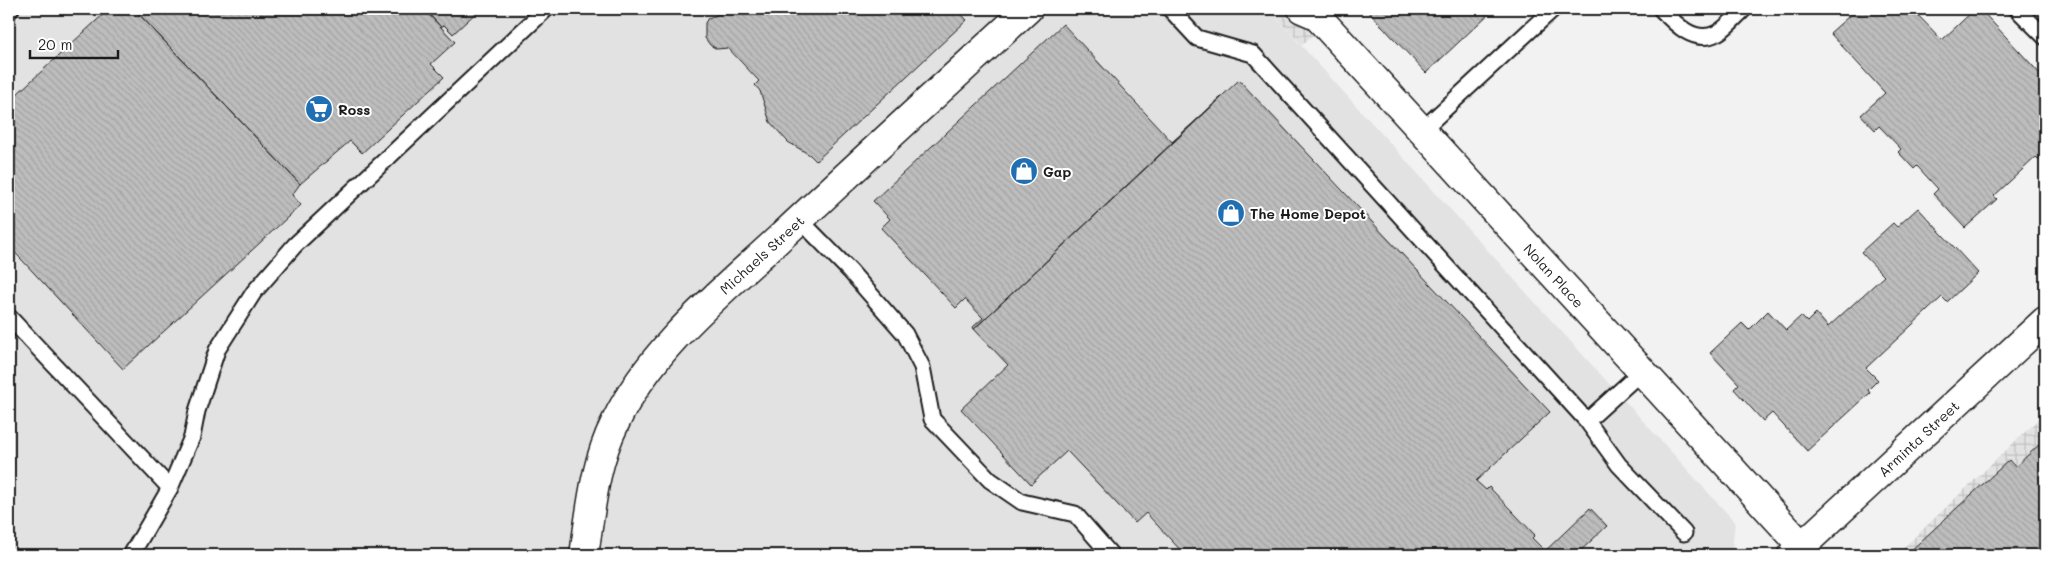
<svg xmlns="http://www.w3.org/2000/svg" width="2054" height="564" font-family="Mali,sans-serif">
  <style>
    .built { fill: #e2e2e2 }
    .industrial { fill: url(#industrial-grid) }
    .building { fill: url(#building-back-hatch); stroke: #1c1c1c }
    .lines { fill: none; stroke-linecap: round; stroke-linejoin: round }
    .service-casing { stroke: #1c1c1c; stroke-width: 19 }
    .minor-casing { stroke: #1c1c1c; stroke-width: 31 }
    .service { stroke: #fff; stroke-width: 15 }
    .minor { stroke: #fff; stroke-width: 28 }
    .labels { text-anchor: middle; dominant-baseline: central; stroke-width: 4; stroke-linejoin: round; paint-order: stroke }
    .poi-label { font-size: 14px; font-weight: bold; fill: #1c1c1c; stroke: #fff; text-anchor: start }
    .street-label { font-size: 14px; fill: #1c1c1c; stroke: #fff }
  </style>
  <defs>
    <pattern id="industrial-grid" width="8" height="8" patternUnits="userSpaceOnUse" patternTransform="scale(1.25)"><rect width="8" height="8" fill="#e2e2e2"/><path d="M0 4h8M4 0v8" fill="none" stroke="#c1c1c1"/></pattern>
    <pattern id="building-back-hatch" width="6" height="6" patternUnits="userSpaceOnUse" patternTransform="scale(1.25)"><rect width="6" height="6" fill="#bdbdbd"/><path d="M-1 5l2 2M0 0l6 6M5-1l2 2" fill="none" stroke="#a2a2a2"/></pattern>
  </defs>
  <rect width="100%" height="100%" fill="#f2f2f2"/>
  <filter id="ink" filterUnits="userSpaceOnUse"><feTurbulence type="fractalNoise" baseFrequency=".02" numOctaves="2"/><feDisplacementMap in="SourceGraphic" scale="10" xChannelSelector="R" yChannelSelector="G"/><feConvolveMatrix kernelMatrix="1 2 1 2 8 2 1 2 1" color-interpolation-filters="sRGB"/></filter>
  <g filter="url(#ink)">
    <path class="built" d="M9,9H1268L1735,522L1732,550L1727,555H9Z"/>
    <path class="industrial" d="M1268,9H1340L1302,45Z
      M2045,413V555H1896Z"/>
    <path class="building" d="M109,9H134L300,184L292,195L301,205L123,369L9,246V241L14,236L9,230V85L17,94Z
      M134,9H424L455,42L431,64L444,77L362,153L350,141L300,184Z
      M424,9H480L453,34L444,25L441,27Z
      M724,9H956L967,20L816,161L810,155L788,142L770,122L760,91L755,85L759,81L728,48L717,49L710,45L705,38V23L708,18L722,13Z
      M1366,9H1494L1426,73Z
      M1857,9H1912L1942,40L1975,9H1980L2045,79V153L2038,159L2036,157L1994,196L1997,199L1965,228L1933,194L1938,189L1917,166L1914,169L1898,152L1901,149L1879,126L1875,130L1861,115L1885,93L1830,33Z
      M1063,24L1172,142L1222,97L974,329L973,327L983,318L965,299L956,308L881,228L890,219L873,201Z
      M1239,80L1550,412L1476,481L1486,490L1489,487L1535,535L1532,538L1545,551L1541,555H1185L1146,513L1135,523L1067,451L1031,484L961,409L1008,365L974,329Z
      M1918,208L1978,273L1947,302L1942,297L1866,368L1878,380L1868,390L1870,393L1807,451L1772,413L1763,421L1734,389L1739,384L1710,353L1742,323L1749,330L1768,311L1786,330L1801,316L1807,322L1816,313L1828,327L1884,276L1861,252L1893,223L1897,227Z
      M2040,444L2045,450V555L1907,554L2009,460L2015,467Z
      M1590,508L1607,526L1576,555H1541Z"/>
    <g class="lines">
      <g class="service-casing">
        <path id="service" d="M1170,9L1197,38L1253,54L1587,421L1619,465L1684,533
          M1661,9C1675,24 1695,45 1717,33C1727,28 1736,16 1744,9
          M2017,9L2045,37
          M9,11L11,9
          M1422,130L1553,9
          M800,220L850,271L905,334L922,367L932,419L990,480L1022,502L1075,514L1111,555
          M9,317L170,488
          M1587,421L1642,371
          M131,555L170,488L192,437L197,411L217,350L254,292L295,245L546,9"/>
      </g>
      <g class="minor-casing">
        <g id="minor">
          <path id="s1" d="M1302,9L1316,15L1802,546"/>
          <path id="s2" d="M584,555C591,510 594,465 615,423C651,347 723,291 783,235C864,159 946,84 1028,9"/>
          <path id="s3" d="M1792,555L2045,321"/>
        </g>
      </g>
      <use href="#service" class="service"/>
      <use href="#minor" class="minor"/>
    </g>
  </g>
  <defs>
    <g id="supermarket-disc" transform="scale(1.4375)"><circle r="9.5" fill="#1f6fb2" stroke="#fff"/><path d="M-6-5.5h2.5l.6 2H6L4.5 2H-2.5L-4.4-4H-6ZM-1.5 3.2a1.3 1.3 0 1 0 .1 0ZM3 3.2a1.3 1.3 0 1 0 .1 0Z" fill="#fff"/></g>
    <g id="shop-disc" transform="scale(1.4375)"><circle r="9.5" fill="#1f6fb2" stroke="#fff"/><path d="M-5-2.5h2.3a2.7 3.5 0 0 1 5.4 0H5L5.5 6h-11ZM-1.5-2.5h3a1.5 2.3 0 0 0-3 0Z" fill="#fff"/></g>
  </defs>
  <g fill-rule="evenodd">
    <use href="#supermarket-disc" x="319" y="109"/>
    <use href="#shop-disc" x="1024" y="171"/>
    <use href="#shop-disc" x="1231" y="213"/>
  </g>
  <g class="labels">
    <g class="poi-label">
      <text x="338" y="109">Ross</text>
      <text x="1043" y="171">Gap</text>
      <text x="1250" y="213">The Home Depot</text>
    </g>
    <g class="street-label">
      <text stroke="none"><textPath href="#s2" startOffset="361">Michaels Street</textPath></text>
      <text stroke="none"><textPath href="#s1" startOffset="368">Nolan Place</textPath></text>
      <text stroke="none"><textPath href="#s3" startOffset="172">Arminta Street</textPath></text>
    </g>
  </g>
  <rect width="2054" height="564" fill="none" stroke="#fff" stroke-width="30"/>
  <rect x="15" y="15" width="2024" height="534" fill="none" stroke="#1c1c1c" stroke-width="2" filter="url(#ink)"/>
  <path d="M30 50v8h88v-8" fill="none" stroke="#1c1c1c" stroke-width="2.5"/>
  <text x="38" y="50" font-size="15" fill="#1c1c1c" stroke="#ffffff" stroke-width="4" paint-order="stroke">20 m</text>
</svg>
